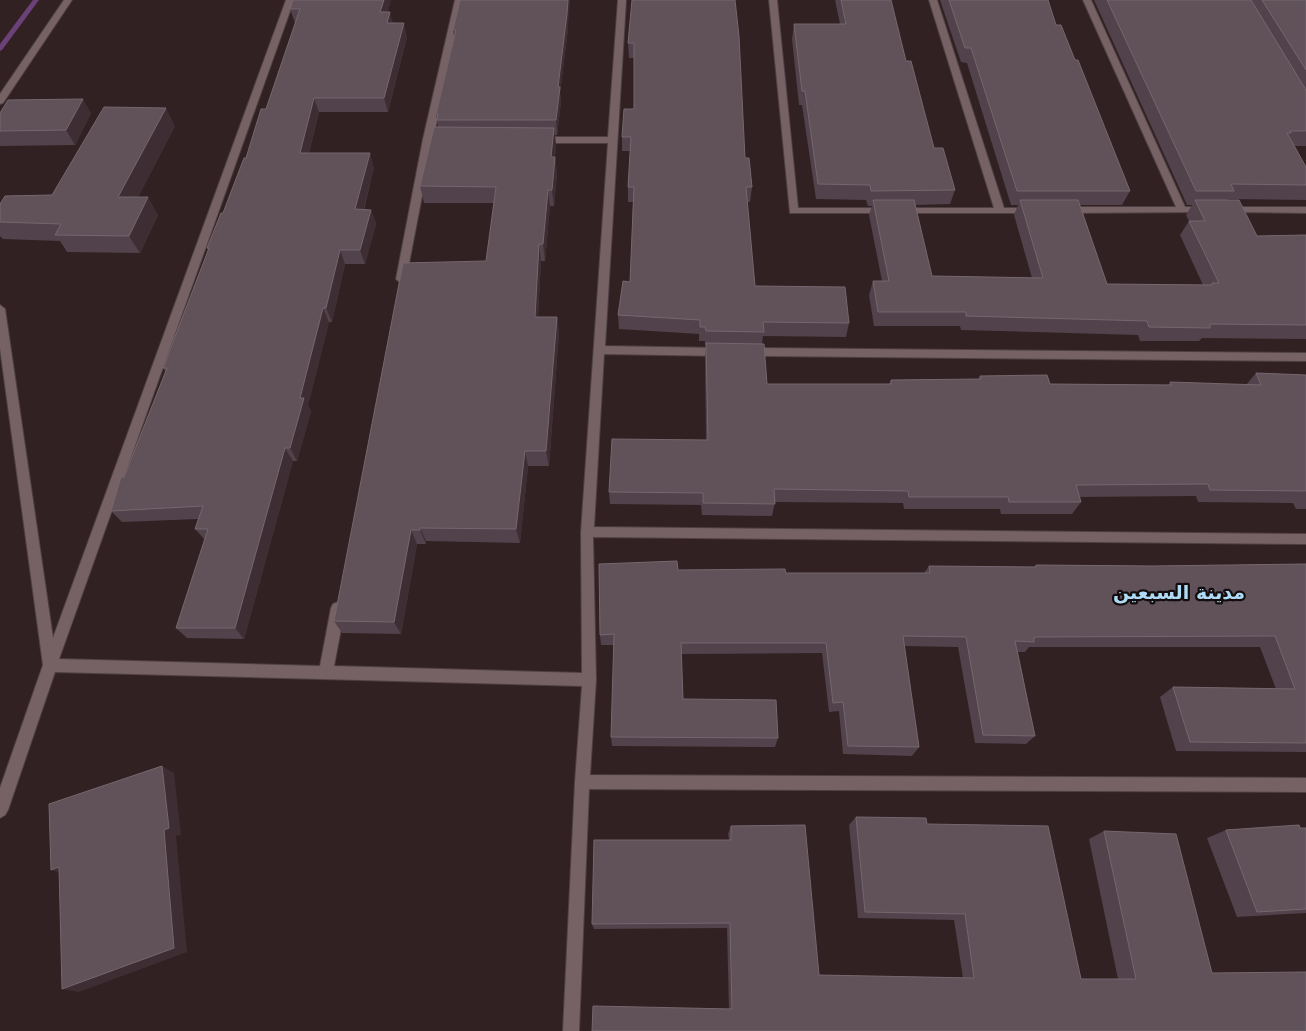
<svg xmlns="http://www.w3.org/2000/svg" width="1306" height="1031" font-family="'DejaVu Sans','Noto Sans Arabic',sans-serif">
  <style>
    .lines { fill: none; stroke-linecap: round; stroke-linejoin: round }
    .stream { fill: #6a4279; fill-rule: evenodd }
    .street-casing { stroke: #4e4042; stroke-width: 2 }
    .street { fill: #766265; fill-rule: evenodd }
    .wall { fill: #51424b }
    .shaded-wall { fill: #3e2e34 }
    .building { fill: #61525a; stroke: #75676e }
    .labels { text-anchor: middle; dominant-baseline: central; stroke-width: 4.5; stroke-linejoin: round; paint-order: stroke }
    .district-label { font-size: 19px; font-weight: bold; fill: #b0dbf7; stroke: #140d0e }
  </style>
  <rect width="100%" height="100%" fill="#322123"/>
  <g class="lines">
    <path class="stream" d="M33,0H39L2,50L0,51V44Z"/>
    <g class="street-casing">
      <path id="street" d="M64,0H72L3,103L0,104V94Z
        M286,0H294L59,659L320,666L331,608L333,604L338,602L343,604L345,608L334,666L582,673L581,532L608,143H541L536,140L541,137H608L618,0H626L605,346L721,348L727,352L721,356L604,354L594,527L1306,534V544L593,537L596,680L590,775L1306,778V792L589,789L579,1031H563L575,782L582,686L55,672L8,810L5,815L0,818V788L43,665L0,348V305L5,309L53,638Z
        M455,0H463L433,139L406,279L401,283L396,279L423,139Z
        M769,0H777L798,208H994L929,0H937L1004,208H1031L1034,209V213H790Z
        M1083,0H1091L1185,207H1206L1211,210L1209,212L1066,213L1061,210L1066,207H1176Z
        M1229,207H1306V213L1226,212L1224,210Z
        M749,348L1306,353V361L749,356L743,352Z"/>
    </g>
    <use href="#street" class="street"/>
  </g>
  <path class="wall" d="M632,0L745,158L752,187L750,202H747L755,286L849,323L846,337L763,336L762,344L767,384H889L891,380L978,379L980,376L1050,384L1168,385L1170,382L1246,385L1256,373L1306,375V509H1296L1293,503L1198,502L1196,496L1079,497L1081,502L1072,514H1001L1000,509H904L903,503L775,502L772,516L702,515L701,505L610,504L609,492L706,440L705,357L706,345H705V341H699V334L619,329L618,315L630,282L633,202H628V187L630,151H622V137L634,109V58H629L628,43Z
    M835,0H891L906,61L934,148L955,190L950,204L915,205L932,276L1032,278L1014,215L1018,205H1011L967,63L961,62L940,0H1048L1056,25L1075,60L1130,191L1122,205H1080L1107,284L1203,285L1180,235L1189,221L1186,215L1192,205H1187L1094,0H1306V146H1294L1306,167V200L1228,199L1227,200L1257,236L1306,235V339L1202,338L1199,341H1140L1138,335L961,330L960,326H874L869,295L873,281H882L869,215L872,206H868L866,200L816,199L802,105H799L792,39L794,24H840Z
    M290,9L388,12L393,23L407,37L388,112H319L309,153L374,167L364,210H371L376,224L365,264H345L332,322H329L308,405L311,411L297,461H293L244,639L187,638L176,628L205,540L195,529L198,519L122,522L111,511L166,372L163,368L208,251L207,248L223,213L266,109L295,23Z
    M568,29L560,93L561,102L557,135H555L556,145L555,157L557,174L554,206H550L545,261H541L538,317H557L559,333L549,466H528L520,543L426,541V544H417L401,634L342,633L334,621L486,261L494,203H424L420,186L438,127L436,114L454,37L453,30Z
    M0,113H91L75,145L0,146Z
    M175,126L138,197L158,215L140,253L67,252L60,241L3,239L0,236V204L52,195Z
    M1306,564V752L1176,751L1160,697L1173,687L1276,689L1260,647H1029L1025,652H1018L1035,736L1026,744L975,743L958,647L904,646L919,747L912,756L843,754L839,711L829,712L822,653L681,654L683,699L778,738L775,747L612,746L611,737L614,645H601L600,635L678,570L786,573H924L929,566L1034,567L1036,565L1152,566Z
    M856,817L927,824L1081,979H1118L1089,839L1104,831L1212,973L729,1009L727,928L594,929L592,924L729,840L728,834L731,826L819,975L963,978L954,920L858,918L849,825Z
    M1300,828H1306V913L1237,917L1207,838L1226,830Z"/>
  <path class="shaded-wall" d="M384,0H391L384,27L380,12Z
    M568,0H570L568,29L560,93L561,102L557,135L556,120L558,87Z
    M390,12L394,27L387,23Z
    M404,23L407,37L388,112L384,98Z
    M314,98L319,112L305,168L300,153Z
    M83,99L91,113L75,145L66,130Z
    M166,108L175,126L129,214L118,197Z
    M554,128L556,145L553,174L551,157Z
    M370,153L374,167L360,224L355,209Z
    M555,157L557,174L554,206L552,190Z
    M548,190L550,206L545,261L543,244Z
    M148,197L158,215L140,253L129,236Z
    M371,210L376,224L365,264L360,250Z
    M539,244L541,261L537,333L535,317Z
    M340,250L345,264L332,322L326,308Z
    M323,308L329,322L308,405L311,411L297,461L290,448L300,398Z
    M557,317L559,333L549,466L546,451Z
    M285,448L293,461L244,639L235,628Z
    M525,451L528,466L520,543L516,529Z
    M420,528L426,541V544L420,530Z
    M411,530L417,544L401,634L394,622Z
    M162,766L174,773L181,835L176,836L187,952L79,992L62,989L164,830Z
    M59,867L67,875L51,870Z"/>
  <path class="building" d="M293,0H384L380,12H390L387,23H404L384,98H314L300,153H370L355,209L371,210L360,250H340L326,308H323L300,398H304L290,448H285L235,628H176L208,529H195L203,506L111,511L121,477H124L167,368H163L209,248H207L221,213H223L244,158H246L261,109H266L300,9H290Z
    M460,0H568L567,14L558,87H560L556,120H437L438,114H436L456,30H453Z
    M632,0H735L739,36L745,158H749L752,187H746L755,286L845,287L849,323L763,322L764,332L706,331L705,327H700V320L618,315L623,281L630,282L634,187H628L631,137H622L624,109H634V43H628Z
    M841,0H891L906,61H911L934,148H943L955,190L871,191L870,185L818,184L805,91H802L794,24H846Z
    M949,0H1048L1056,25H1061L1075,60H1078L1130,191H1017L971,48H965Z
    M1107,0H1251L1306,90V131H1290L1291,133H1287L1306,167V185L1231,184L1234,191H1196Z
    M1262,0H1306V70Z
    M83,99L66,130L0,131V113L8,100Z
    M104,107L166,108L118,197H148L129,236L55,235L61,224L0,222V204L5,196L52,195Z
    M434,127L554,128L551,157H555L552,190H548L543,244H539L535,317H557L546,451H525L516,529L420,528V530H411L394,622L334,621L403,263L486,261L496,187L420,186Z
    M873,200H914L932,276L1043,278L1020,200H1078L1107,284L1212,285V283H1219L1189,221H1205L1195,200H1239L1257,236L1306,235V325L1210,324V328L1149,327L1147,321L966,316V312H878L873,281H889Z
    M706,343L764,344L767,384H891V380L981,379L980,376L1047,375L1050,384L1172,385L1170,382L1261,385L1256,373L1306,375V491L1210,490L1208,484L1076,485L1081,502H1009L1008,497H909L908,491L774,489L775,504L703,503V493L609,492L612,439L708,440Z
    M677,561L678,570L785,569L786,573H930L929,566L1036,567V565L1152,566L1306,564V743L1190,742L1173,687L1295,689L1275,636L1034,637V642L1015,641L1035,736L983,735L966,637L903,636L919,747L848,746L843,702L833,703L826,643H681L683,699L776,700L778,738L611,737L614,634L600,635L599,564Z
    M162,766L169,828L164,830L174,948L62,989L59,867L51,870L49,804Z
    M856,817L926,818L927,824L1048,826L1081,979H1136L1104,831L1176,834L1212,973L1306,972V1031H592L593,1006L732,1009L730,923L592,924L594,840H731V826L805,825L819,975L974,978L965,914L865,912Z
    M1299,825L1300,828H1306V909L1257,912L1226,830Z"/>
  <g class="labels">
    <g class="district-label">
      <text x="1179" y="592">مدينة السبعين</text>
    </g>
  </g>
</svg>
